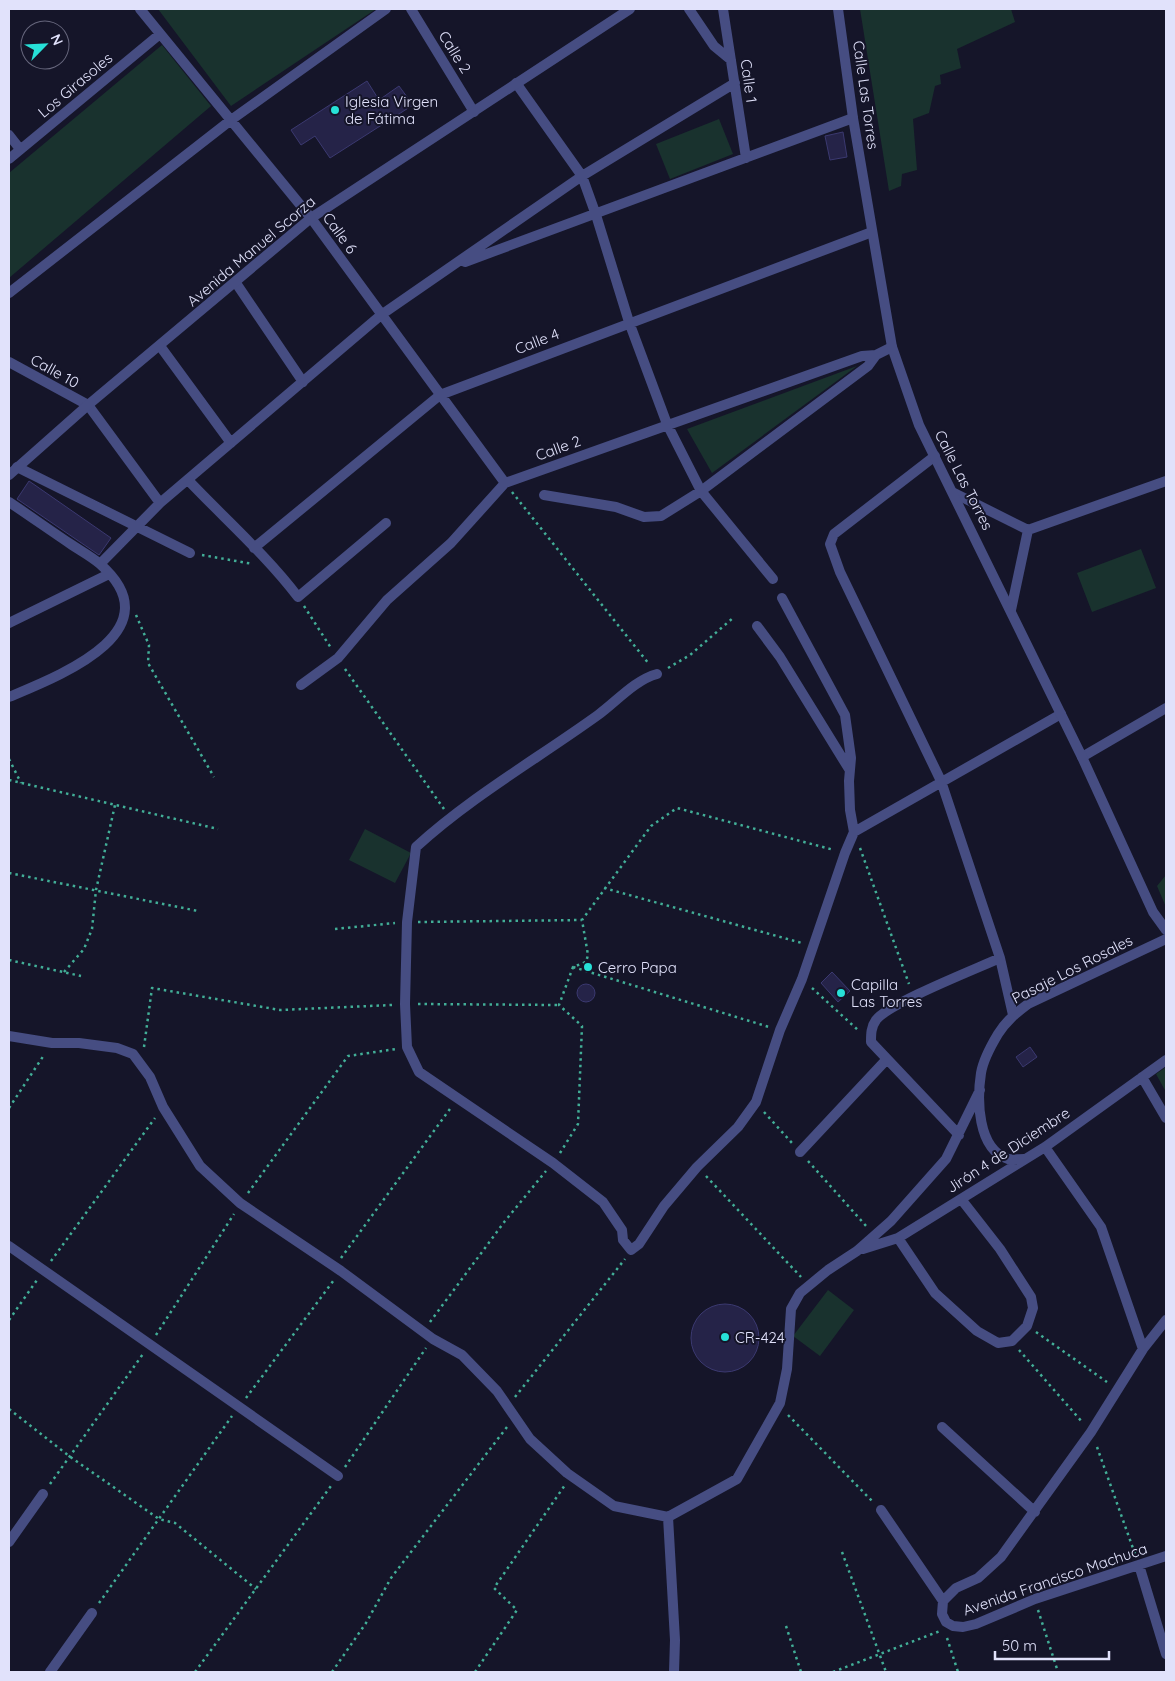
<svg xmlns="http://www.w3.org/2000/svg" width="1175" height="1681" font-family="Quicksand,sans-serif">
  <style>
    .green { fill: #19322e }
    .building { fill: #252348; stroke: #3b3970 }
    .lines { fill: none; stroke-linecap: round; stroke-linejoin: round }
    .path { stroke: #42ae97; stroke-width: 2.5; stroke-dasharray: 2.5 4; stroke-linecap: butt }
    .minor { stroke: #464d82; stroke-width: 10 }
    .tertiary { stroke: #464d82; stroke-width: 10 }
    .poi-dot { fill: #27e1d8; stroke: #151529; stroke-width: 2 }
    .labels { text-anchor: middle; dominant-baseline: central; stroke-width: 4; stroke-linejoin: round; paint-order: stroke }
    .street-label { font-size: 15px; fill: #e1e2fb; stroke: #151529 }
    .poi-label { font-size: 15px; fill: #e1e2fb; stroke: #151529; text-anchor: start }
  </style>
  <rect width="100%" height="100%" fill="#151529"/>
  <path class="green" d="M158,9H376L231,106Z
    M860,9H1011L1015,22L957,49L961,68L940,75L941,84L935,86L929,113L913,119L917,170L902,174L901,186L889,191Z
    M162,45L211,106L9,278V173Z
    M719,119L733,154L670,179L656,144Z
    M857,366L712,473L687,429Z
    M1141,549L1156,588L1092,612L1077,573Z
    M365,829L411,853L395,883L349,860Z
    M1166,875V907L1157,886Z
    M1166,1067V1092L1156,1074Z
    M828,1290L854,1310L820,1356L793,1336Z"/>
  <path class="building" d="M367,81L379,100L399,86L413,105L330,158L315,136L301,145L291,130Z
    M843,132L847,157L830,160L825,136Z
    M29,481L111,538L99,555L17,499Z
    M832,972L850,991L838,1002L821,983Z
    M577 993a9 9 0 1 1 18 0a9 9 0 1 1-18 0Z
    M1030,1047L1037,1057L1023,1067L1016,1057Z
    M691 1338a34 34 0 1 1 68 0a34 34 0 1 1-68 0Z"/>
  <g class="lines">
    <path class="path" d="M512,492L649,664
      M202,555L253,564
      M304,606L331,648
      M136,615L149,645L148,663L214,777
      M668,668L690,655L733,618
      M345,669L444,809
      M9,759L21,783
      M9,780L218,829
      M860,848L909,984
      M9,873L198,911
      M604,888L802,943
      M418,922L582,920
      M335,929L395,923
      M9,960L81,976
      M573,967L769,1027
      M64,972L84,949L92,929L96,890L115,805
      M812,988L859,1031
      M418,1004L559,1005
      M144,1047L152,988L280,1010L392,1005
      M9,1108L44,1055
      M764,1112L792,1143
      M560,1153L578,1124L582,1026L559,1005L573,967L586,962L588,955L582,920L651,826L677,808L834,850
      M808,1161L867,1227
      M706,1176L801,1277
      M248,1193L348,1056L396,1049
      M341,1258L450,1109
      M51,1261L155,1118
      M9,1320L37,1280
      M430,1322L505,1221L546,1171
      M1036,1332L1107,1382
      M156,1335L234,1214
      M1019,1350L1083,1423
      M515,1397L625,1259
      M246,1398L334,1280
      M9,1409L69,1456L159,1519L175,1523L256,1589
      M788,1415L873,1502
      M1097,1447L1135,1554
      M345,1467L426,1348
      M50,1484L143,1354
      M842,1552L886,1672
      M99,1603L232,1416
      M1038,1610L1058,1672
      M786,1626L801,1672
      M947,1638L958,1672
      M195,1672L331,1486
      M332,1672L366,1623L391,1578L507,1427
      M475,1672L517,1610L494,1588L565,1485
      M833,1672L940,1631"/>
    <path class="minor" d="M140,9L311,218L505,483
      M411,9L474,112
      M689,9L714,46L731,60
      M723,9L746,158
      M516,83L582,176L596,215L629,322L667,424L701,491L773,579
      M9,135L20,149
      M9,159L160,34
      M465,262L853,118
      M236,283L303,382
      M9,293L231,120L386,9
      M160,346L231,443
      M9,362L88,405L160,503
      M935,456L834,534L830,544L840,572L941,781L1000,958L1013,1015
      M17,467L190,553
      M188,480C225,519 266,555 298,597L386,523
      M954,493L1028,530L1166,481
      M544,495L616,507L644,517L661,516L701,491L868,366L876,355
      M9,502C30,516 51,531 72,545C81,551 92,557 100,564C176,631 59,676 9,697
      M254,548L440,395L872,232
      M100,564L160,503L381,315L582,176L735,83
      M1011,610L1028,530
      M9,623L109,574
      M757,626L780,657L849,769
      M657,674C635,680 617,701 598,715C537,759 472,796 416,847L407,922L405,1004L407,1047L419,1072L553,1163L603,1202L622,1230L623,1240L631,1250L639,1244L664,1206L697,1167L738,1127L756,1102L780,1030L802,979L845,853L854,832L850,810L849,781L851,758L845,715L782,598
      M301,685L338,658L387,600L451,543L505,483L862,356L876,355L892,347
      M1082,757L1166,708
      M854,832L1061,714
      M9,1036L52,1043H79L117,1048L133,1054L150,1077L163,1107L200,1166L240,1203L341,1271L433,1339L462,1355L497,1391L530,1439L567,1473L614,1506L668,1517L737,1479L780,1403L787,1369L791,1309L800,1293L828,1270L857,1251L891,1221L946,1159L980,1090
      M1142,1077L1166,1118
      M959,1135L871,1042C871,1034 871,1027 876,1020C889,1003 976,969 1000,958
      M1045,1147L1101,1227L1143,1349
      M800,1152L887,1059
      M1024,1159C1019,1159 1013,1160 1008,1159C977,1149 977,1099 981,1073C983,1061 992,1044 998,1034C1006,1021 1016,1013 1028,1004L1166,939
      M898,1238L935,1293L977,1331L998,1343L1012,1341L1027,1326L1033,1308L1031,1297L1000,1249L961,1199
      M9,1246L338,1476
      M863,1249L898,1238L1045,1147L1166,1060
      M1166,1320L1143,1349L1091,1432L1001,1557L978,1578L956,1588L943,1601L942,1614L946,1622L953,1626L963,1627L976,1624L1035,1599L1166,1556
      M942,1427L1035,1512
      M881,1510L943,1601
      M668,1517L675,1640L674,1672
      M9,1542L43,1494
      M1139,1565L1166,1654
      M50,1672L92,1613"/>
    <path class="tertiary" d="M838,9L853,118L892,347L919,425L1082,757L1153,912L1166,930
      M9,475L88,405L311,218L630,9"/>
  </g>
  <g class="poi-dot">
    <circle cx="335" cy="110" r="5"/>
    <circle cx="588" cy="967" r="5"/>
    <circle cx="841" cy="993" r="5"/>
    <circle cx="725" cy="1337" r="5"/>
  </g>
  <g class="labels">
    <g class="street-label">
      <text transform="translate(455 52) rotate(58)">Calle 2</text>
      <text transform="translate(749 81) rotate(82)">Calle 1</text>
      <text transform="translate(75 85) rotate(-40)">Los Girasoles</text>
      <text transform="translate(866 95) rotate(82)">Calle Las Torres</text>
      <text transform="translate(340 233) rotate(54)">Calle 6</text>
      <text transform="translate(251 251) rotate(-40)">Avenida Manuel Scorza</text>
      <text transform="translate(537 341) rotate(-21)">Calle 4</text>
      <text transform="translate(55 371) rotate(29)">Calle 10</text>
      <text transform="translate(558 448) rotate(-20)">Calle 2</text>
      <text transform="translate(964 480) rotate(63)">Calle Las Torres</text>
      <text transform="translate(1072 969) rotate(-27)">Pasaje Los Rosales</text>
      <text transform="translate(1008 1150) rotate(-33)">Jirón 4 de Diciembre</text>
      <text transform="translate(1055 1579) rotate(-19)">Avenida Francisco Machuca</text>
    </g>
    <g class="poi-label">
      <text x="345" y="101">Iglesia Virgen<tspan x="345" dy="17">de Fátima</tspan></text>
      <text x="598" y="967">Cerro Papa</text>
      <text x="851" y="984">Capilla<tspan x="851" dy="17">Las Torres</tspan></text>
      <text x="735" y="1337">CR-424</text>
    </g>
  </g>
  <rect width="1175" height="1681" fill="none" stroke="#e1e2fb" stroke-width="20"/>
  <g transform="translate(45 45) rotate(66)"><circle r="24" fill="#151529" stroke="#67677d"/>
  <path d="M0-4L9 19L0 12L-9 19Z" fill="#27e1d8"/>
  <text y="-8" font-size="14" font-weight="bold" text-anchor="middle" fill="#e1e2fb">N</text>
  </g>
  <path d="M995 1651v8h114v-8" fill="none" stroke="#e1e2fb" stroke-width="2.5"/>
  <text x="1002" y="1651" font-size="15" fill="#e1e2fb" stroke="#151529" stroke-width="4" paint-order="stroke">50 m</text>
</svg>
